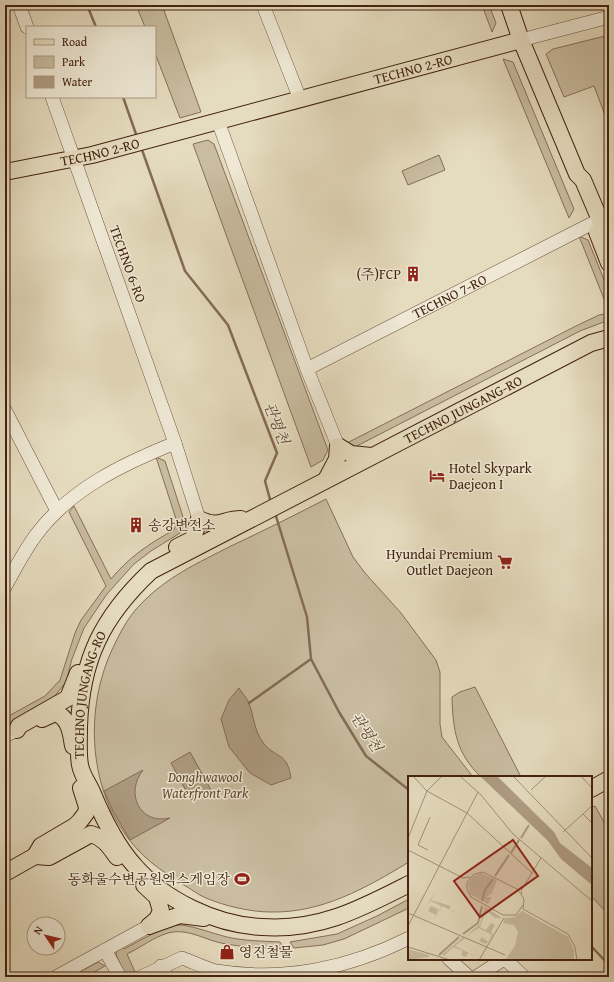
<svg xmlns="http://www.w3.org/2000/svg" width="614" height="982" font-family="'Gentium Book Plus','Noto Serif KR',serif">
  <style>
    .green { fill: #c9bca0; stroke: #866f57 }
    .water { fill: #ae9c82; stroke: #836b54 }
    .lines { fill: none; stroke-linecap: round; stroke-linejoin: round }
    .stream { stroke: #836b54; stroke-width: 2.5 }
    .minor-casing { stroke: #6c503a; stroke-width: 14 }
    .major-casing { stroke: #43220e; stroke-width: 18 }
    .minor { stroke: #eee8d5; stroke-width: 13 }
    .major { stroke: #e5dbbe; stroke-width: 16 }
    .labels { text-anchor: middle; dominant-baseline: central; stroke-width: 3; stroke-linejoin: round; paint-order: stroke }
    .street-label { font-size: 14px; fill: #43220e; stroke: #eee8d5 }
    .poi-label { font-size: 14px; fill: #43220e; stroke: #eee8d5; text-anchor: end }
    .park-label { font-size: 14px; font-style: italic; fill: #644832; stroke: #eee8d5 }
    .water-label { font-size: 15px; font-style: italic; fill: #634731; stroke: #eee8d5 }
    .inset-river { fill: none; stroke: #ae9c82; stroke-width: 2 }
    .inset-road { fill: none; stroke: #a49178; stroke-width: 1 }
    .view { fill: #8f2418; fill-opacity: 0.15; stroke: #8f2418; stroke-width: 2 }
    .inset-edge { fill: none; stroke: #43220e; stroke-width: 2 }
  </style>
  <rect width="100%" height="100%" fill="#e5dbbe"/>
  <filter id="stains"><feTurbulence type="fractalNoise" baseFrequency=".005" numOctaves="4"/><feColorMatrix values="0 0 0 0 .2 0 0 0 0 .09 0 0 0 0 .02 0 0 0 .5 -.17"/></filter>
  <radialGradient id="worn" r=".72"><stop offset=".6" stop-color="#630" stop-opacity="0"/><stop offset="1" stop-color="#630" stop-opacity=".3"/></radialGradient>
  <path class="green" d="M136,5H162L201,112L180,118L155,53V27H145Z
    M482,5H489L496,23L492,32Z
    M609,35V81L605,83L609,93V126L594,86L564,97L546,54L553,49Z
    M503,59L513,62L574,209L569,218Z
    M208,140L214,144L328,450L323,460L311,467L193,144Z
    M439,155L445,170L408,185L402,171Z
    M579,236L588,240L609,292V320L580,331L353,448L345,444L574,327L599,315L605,314L608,309Z
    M156,457L165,461L185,523L180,533L151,551L134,564L107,594L84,628L72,659L66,682L50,702L5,727V718L45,696L60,680L75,633L81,620L106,586L69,512L74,506L111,579C129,557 150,543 174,530L177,522Z
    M326,499L353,557L365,573L401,613L436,660L440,672V724L442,737L473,777H409V862C366,888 322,913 271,912C250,912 225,906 206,898C198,895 190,888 182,884C167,874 151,864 139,851C89,799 83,715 111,652C119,635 127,618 140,605C166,577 198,563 231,546C263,531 295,515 326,499Z
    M475,687L521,777H481C456,753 453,730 452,697L460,692Z
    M595,806L609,831V885L605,887L609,891V915L591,896V808Z
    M409,899V908L344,939L323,945L294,948L290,942L337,934L377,916Z
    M181,925C197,927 211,933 227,937C244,941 263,941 280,942L285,949C263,949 242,947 221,943C203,939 187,928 168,933C154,937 140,948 127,954L135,972L128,975L125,974L116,955L117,950L123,947L124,949L167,926Z
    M98,962L105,966L85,977H70Z"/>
  <path class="water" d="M239,688C242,693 247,698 249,703C254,717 254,731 264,744C277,759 287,752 291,778L271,785L250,773L229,747L221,719L229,700Z
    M190,752L211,790L191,800L171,763Z
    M143,770C125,793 139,825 170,818L130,840L113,811L104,791Z"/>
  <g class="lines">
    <path class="stream" d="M87,5L96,27
      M123,97L137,137
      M141,147L185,271L228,325L277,453L265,481L271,503
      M275,513L307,617L311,659L339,712L366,756L409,790
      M249,703L311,659
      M591,946L609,965"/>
    <g class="minor-casing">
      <g id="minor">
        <path d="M19,5L27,27"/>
        <path d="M263,5L300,99"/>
        <path d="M521,40L609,17"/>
        <path d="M52,97L175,443L199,519"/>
        <path d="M218,121L307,369L338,446"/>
        <path id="s1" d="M307,369L593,223"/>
        <path d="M5,410L57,511"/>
        <path d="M5,587C15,569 24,551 36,535C70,489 123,464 175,443"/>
        <path d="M5,736L17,730"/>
        <path d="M105,950L120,977"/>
        <path d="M449,959L469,977"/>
        <path d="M505,959L524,977"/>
        <path d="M161,966L167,977"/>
        <path d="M56,977L149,926"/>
        <path d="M141,977L182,958C193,962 205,968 216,971C283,982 350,968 409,938"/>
        <path d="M476,977L504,959"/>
      </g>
    </g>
    <g class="major-casing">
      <g id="major">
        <path d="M509,5L521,40L577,174L583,180L609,241"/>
        <path id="s2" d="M5,172L92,155L521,40"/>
        <path d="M597,232L609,263"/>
        <path d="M327,478L337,459L338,446L351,454L371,456"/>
        <path d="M177,547L193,539L199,519C219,529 222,519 241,519"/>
        <path d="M42,719L55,713C69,717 71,733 73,746"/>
        <path d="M17,730L19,726L68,698L78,673"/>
        <path d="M591,789L609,779"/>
        <path d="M35,856L49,857L91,834C104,838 109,846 117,857"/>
        <path d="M5,873L35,856L41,846L75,826L80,821L86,813L87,807L81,788"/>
        <path id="s3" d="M409,884C360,909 319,931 262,927C216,925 164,900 134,865C116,845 103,818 93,794C89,784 82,776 80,765C78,754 79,739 79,727C81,660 102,617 151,571L591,343L609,338"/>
        <path d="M144,885L157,897L161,911L157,919L149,926"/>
        <path d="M149,926L180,915L204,918"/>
      </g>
    </g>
    <use href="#minor" class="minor"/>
    <use href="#major" class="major"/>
  </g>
  <defs>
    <g id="building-bare" transform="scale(1.2)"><path d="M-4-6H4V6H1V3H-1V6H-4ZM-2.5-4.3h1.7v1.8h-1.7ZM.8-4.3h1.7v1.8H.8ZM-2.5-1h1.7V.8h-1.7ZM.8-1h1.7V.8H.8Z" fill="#8f2418" stroke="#eee8d5" stroke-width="2.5" paint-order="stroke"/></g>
    <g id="hotel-bare" transform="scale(1.2)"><path d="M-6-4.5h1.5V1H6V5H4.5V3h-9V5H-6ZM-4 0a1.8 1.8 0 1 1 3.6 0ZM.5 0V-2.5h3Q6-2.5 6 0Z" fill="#8f2418" stroke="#eee8d5" stroke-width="2.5" paint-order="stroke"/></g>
    <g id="supermarket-bare" transform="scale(1.2)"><path d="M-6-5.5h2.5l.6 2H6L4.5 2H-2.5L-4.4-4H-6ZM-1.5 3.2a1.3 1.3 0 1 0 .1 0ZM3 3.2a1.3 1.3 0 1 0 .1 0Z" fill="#8f2418" stroke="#eee8d5" stroke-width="2.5" paint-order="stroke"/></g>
    <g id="stadium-bare" transform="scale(1.2)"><path d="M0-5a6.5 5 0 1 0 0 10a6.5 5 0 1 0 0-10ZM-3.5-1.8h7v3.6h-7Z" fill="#8f2418" stroke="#eee8d5" stroke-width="2.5" paint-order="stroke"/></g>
    <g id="shop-bare" transform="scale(1.2)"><path d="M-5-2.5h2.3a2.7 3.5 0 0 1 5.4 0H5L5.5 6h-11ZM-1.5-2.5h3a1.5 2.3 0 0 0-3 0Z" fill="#8f2418" stroke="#eee8d5" stroke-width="2.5" paint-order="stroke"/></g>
  </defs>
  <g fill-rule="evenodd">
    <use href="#building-bare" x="413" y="274"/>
    <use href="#hotel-bare" x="437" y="476"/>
    <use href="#building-bare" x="136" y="525"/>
    <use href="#supermarket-bare" x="505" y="562"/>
    <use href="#stadium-bare" x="242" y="879"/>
    <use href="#shop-bare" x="227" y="952"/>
  </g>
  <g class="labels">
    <g class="street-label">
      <text stroke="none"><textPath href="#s2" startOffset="421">TECHNO 2-RO</textPath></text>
      <text stroke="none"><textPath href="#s2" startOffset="97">TECHNO 2-RO</textPath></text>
      <text transform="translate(128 264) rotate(70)">TECHNO 6-RO</text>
      <text stroke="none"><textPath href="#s1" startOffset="160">TECHNO 7-RO</textPath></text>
      <text stroke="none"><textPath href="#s3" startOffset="982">TECHNO JUNGANG-RO</textPath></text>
      <text stroke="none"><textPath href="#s3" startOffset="487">TECHNO JUNGANG-RO</textPath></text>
    </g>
    <g class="poi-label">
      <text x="401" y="274">(주)FCP</text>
      <text x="449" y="468" text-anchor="start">Hotel Skypark<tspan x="449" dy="16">Daejeon Ⅰ</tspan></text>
      <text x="148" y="525" text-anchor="start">송강변전소</text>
      <text x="493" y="554">Hyundai Premium<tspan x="493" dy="16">Outlet Daejeon</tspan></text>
      <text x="230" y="879">동화울수변공원엑스게임장</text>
      <text x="239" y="952" text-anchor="start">영진철물</text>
    </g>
    <g class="park-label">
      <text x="205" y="777">Donghwawool<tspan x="205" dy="16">Waterfront Park</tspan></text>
    </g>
    <g class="water-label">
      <text transform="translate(277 423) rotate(69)">관평천</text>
      <text transform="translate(367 732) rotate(57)">관평천</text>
    </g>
  </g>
  <g transform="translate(408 776)">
    <rect width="184" height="184" fill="#e5dbbe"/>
    <path d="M73,97L89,104L84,117L79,121H84L80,128L62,118L60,107L65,100ZM28,114L23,124L43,130L41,133L64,145L34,130L24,146L28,139L20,135L23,130L30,133L29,138L33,130L23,125L20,128ZM77,131L94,142H87L80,136L77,137L72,151L78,154L83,147L87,149L83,156L85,159L81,165L78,168L71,165L74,161L80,166L84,159L71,152L58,160L72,148ZM114,135L160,161L166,174V184H97L107,170L110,156L106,149L95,147L97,142L107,141ZM55,161L57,162L47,170L71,182L60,177L58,181L53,179L55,175L45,171L36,180L47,184L34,179ZM0,173L21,179V181L0,184Z" fill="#c9bca0"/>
    <path d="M72,0H89L146,56L152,67L184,92V109L153,83L140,65Z" fill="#ae9c82"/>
    <path class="inset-river" d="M113,62L121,49M103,77L111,64M87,100L101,79M74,125L77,114L85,103M55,158L70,147L74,130M31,179L51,161"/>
    <path class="inset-road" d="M5,0L19,15L59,37L124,97M52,0L73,19L105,58L184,125M105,0L184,82M173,0L184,12M123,14L138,0M175,38L184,47M155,56L184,30M0,62L19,15L34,0M0,74L55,102L62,101M20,74L10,69L22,41M114,118L113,115L133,82M115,129L108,139H95L63,121L59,113V106L66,98L75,96L109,113L115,121L116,124L115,133L160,158L167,171L169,184M0,137L97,179M0,150L70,16M0,171L42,184M71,184L96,142"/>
    <path class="view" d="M105,64L130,100L72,141L46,105Z"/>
    <rect width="184" height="184" class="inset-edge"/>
  </g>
  <rect width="614" height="982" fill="none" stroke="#e5dbbe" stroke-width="20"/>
  <rect x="6" y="6" width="602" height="970" fill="none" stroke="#43220e" stroke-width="2"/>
  <rect x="10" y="10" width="594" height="962" fill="none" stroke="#43220e"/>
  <rect x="26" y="26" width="130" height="72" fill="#eee8d5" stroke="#aa9985"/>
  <rect x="34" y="39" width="20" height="6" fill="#e5dbbe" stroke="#aa9985"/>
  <text x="62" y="46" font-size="12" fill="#43220e">Road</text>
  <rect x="34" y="56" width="20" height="12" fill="#c9bca0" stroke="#aa9985"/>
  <text x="62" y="66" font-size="12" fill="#43220e">Park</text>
  <rect x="34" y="76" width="20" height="12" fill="#ae9c82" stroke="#aa9985"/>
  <text x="62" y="86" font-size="12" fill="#43220e">Water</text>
  <g transform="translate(46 936) rotate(305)"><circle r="19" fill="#eee8d5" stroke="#aa9985"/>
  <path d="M0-3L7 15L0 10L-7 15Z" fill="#8f2418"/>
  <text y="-6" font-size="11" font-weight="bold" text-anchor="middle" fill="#43220e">N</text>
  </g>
  <rect width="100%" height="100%" filter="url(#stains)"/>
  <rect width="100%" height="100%" fill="url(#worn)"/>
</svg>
